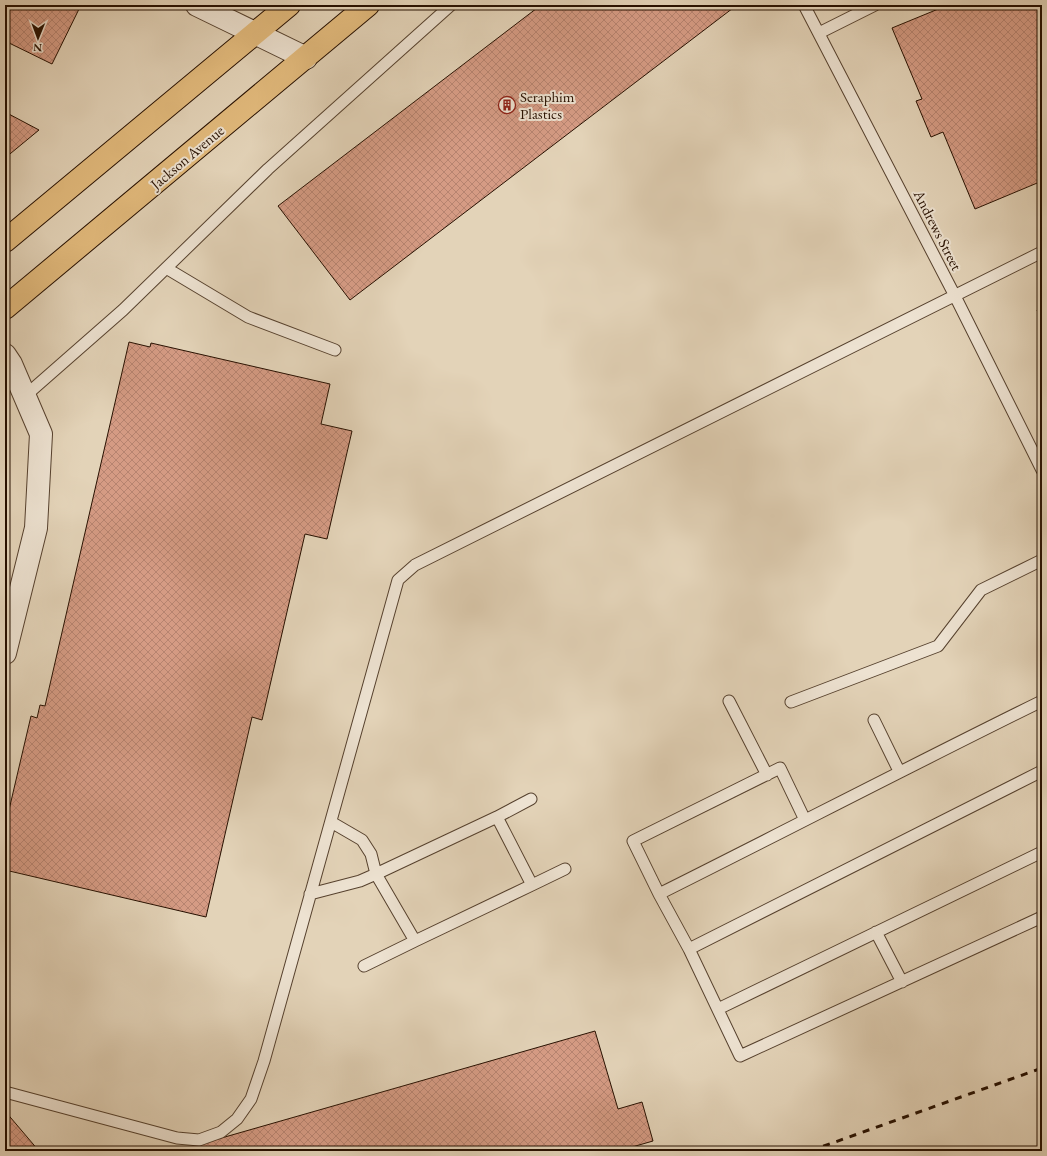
<svg xmlns="http://www.w3.org/2000/svg" width="1047" height="1156" font-family="'EB Garamond',serif">
  <style>
    .building { fill: url(#building-cross-hatch); stroke: #271000 }
    .lines { fill: none; stroke-linecap: round; stroke-linejoin: round }
    .service-casing { stroke: #56412e; stroke-width: 13 }
    .minor-casing { stroke: #56412e; stroke-width: 24 }
    .primary-casing { stroke: #271000; stroke-width: 24 }
    .service { stroke: #ede2d1; stroke-width: 11 }
    .minor { stroke: #ede2d1; stroke-width: 22 }
    .primary { stroke: #e2ba7c; stroke-width: 22 }
    .rail { stroke: #271000; stroke-width: 3; stroke-dasharray: 7 7; stroke-linecap: butt }
    .labels { text-anchor: middle; dominant-baseline: central; stroke-width: 4; stroke-linejoin: round; paint-order: stroke }
    .poi-label { font-size: 15px; fill: #271000; stroke: #ede2d1; text-anchor: start }
    .street-label { font-size: 15px; fill: #271000; stroke: #ede2d1 }
  </style>
  <defs>
    <pattern id="building-cross-hatch" width="8" height="8" patternUnits="userSpaceOnUse"><rect width="8" height="8" fill="#d59b84"/><path d="M0 0l8 8M0 8l8-8" fill="none" stroke="#b78470"/></pattern>
  </defs>
  <rect width="100%" height="100%" fill="#e3d3b8"/>
  <filter id="stains"><feTurbulence type="fractalNoise" baseFrequency=".005" numOctaves="4"/><feColorMatrix values="0 0 0 0 .2 0 0 0 0 .09 0 0 0 0 .02 0 0 0 .5 -.17"/></filter>
  <radialGradient id="worn" r=".72"><stop offset=".6" stop-color="#630" stop-opacity="0"/><stop offset="1" stop-color="#630" stop-opacity=".3"/></radialGradient>
  <path class="building" d="M5,5H81L52,64L5,41Z
    M541,5H737L350,300L278,206Z
    M948,5H1042V181L975,209L943,132L931,137L916,101L922,99L892,28Z
    M5,112L39,130L5,158Z
    M1042,308V322L1037,310Z
    M129,342L150,347L151,343L330,384L321,424L352,431L327,539L305,534L262,720L252,717L206,917L5,870V827L31,716L37,718L40,705L45,706Z
    M595,1031L618,1109L642,1102L653,1141L618,1151H176Z
    M5,1111L39,1151H5Z"/>
  <g class="lines">
    <g class="service-casing">
      <path id="service" d="M804,5L955,296L1042,470
        M819,33L875,5
        M166,268L248,317L335,350
        M25,396L123,310L268,169L451,5
        M729,701L767,775
        M791,702L938,646L981,590L1042,560
        M874,720L899,771
        M1042,771L689,949L740,1056L1042,917
        M497,817L531,799
        M805,820L780,768L633,841L659,894C787,830 914,764 1042,701
        M532,885L565,869
        M310,894L360,881L376,874L497,817L532,885L415,941L376,874L371,854L362,840L331,822
        M659,894L689,949
        M876,932L902,982
        M364,966L415,941
        M718,1009L1042,852
        M5,1092L177,1138L199,1140L221,1132L237,1119L251,1099L264,1061L398,580L415,565L1042,252"/>
    </g>
    <g class="minor-casing">
      <path id="minor" d="M197,5L306,58
        M5,355L11,364L41,434L36,528L5,653"/>
    </g>
    <g class="primary-casing">
      <path id="primary" d="M5,241L289,5
        M5,308L368,5"/>
    </g>
    <use href="#service" class="service"/>
    <use href="#minor" class="minor"/>
    <use href="#primary" class="primary"/>
    <path class="rail" d="M810,1151L1042,1068"/>
  </g>
  <defs>
    <g id="building-ring" transform="scale(0.9)"><circle r="9.5" fill="#ede2d1" stroke="#8f2418" stroke-width="1.5"/><path d="M-4-6H4V6H1V3H-1V6H-4ZM-2.5-4.3h1.7v1.8h-1.7ZM.8-4.3h1.7v1.8H.8ZM-2.5-1h1.7V.8h-1.7ZM.8-1h1.7V.8H.8Z" fill="#8f2418"/></g>
  </defs>
  <g fill-rule="evenodd">
    <use href="#building-ring" x="507" y="105"/>
  </g>
  <g class="labels">
    <g class="poi-label">
      <text x="520" y="96">Seraphim<tspan x="520" dy="17">Plastics</tspan></text>
    </g>
    <g class="street-label">
      <text transform="translate(187 157) rotate(-40)">Jackson Avenue</text>
      <text transform="translate(938 230) rotate(63)">Andrews Street</text>
    </g>
  </g>
  <rect width="1047" height="1156" fill="none" stroke="#e3d3b8" stroke-width="20"/>
  <rect x="6" y="6" width="1035" height="1144" fill="none" stroke="#271000" stroke-width="2"/>
  <rect x="10" y="10" width="1027" height="1136" fill="none" stroke="#271000"/>
  <g transform="translate(38 38) rotate(181)" stroke="#ede2d1" stroke-width="3" paint-order="stroke">
  <path d="M0-3L7 15L0 10L-7 15Z" fill="#271000"/>
  <text y="-6" font-size="11" font-weight="bold" text-anchor="middle" fill="#271000">N</text>
  </g>
  <rect width="100%" height="100%" filter="url(#stains)"/>
  <rect width="100%" height="100%" fill="url(#worn)"/>
</svg>
